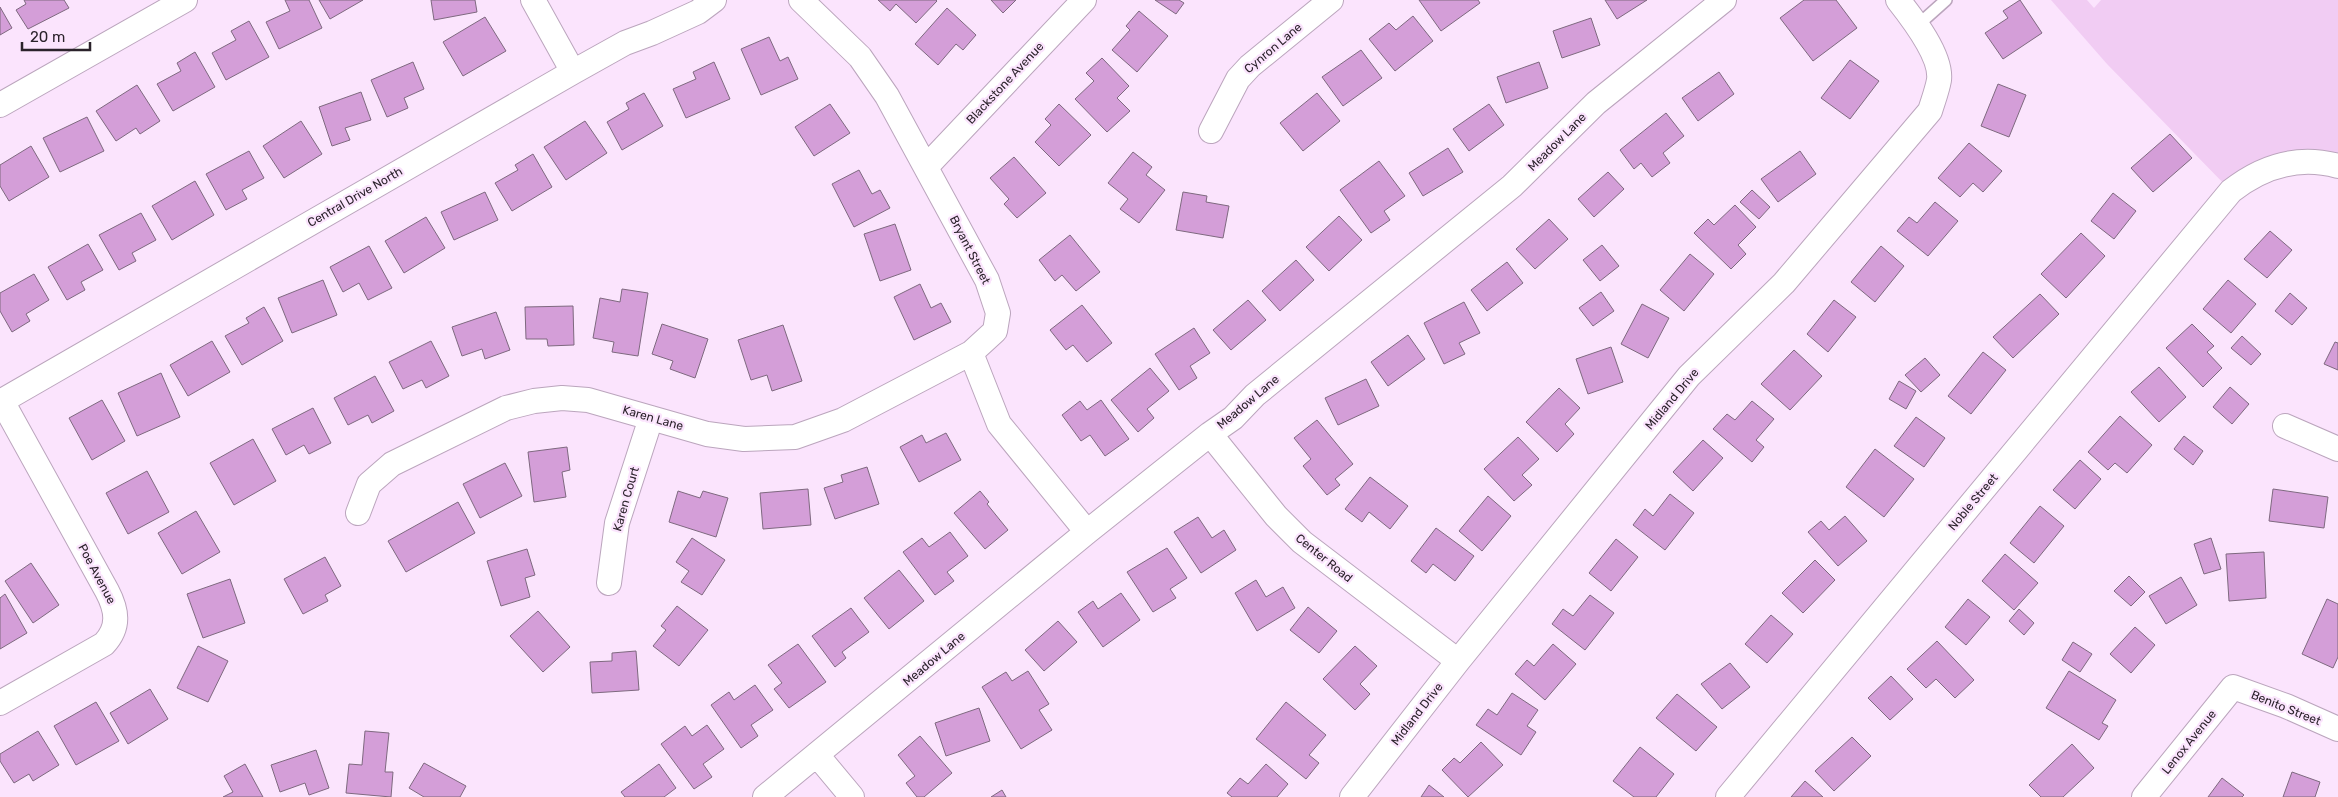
<svg xmlns="http://www.w3.org/2000/svg" width="2338" height="797" font-family="Rubik,sans-serif">
  <style>
    .green { fill: #f1ccf3 }
    .building { fill: #d49ed8; stroke: #7e697f }
    .lines { fill: none; stroke-linecap: round; stroke-linejoin: round }
    .lane-casing { stroke: #bba5bd; stroke-width: 14 }
    .street-casing { stroke: #bba5bd; stroke-width: 26 }
    .lane { stroke: #fff; stroke-width: 11 }
    .street { stroke: #fff; stroke-width: 24 }
    .labels { text-anchor: middle; dominant-baseline: central; stroke-width: 4.5; stroke-linejoin: round; paint-order: stroke }
    .street-label { font-size: 12px; fill: #2b222b; stroke: #fbe4fd }
  </style>
  <rect width="100%" height="100%" fill="#fbe4fd"/>
  <path class="green" d="M2051,0H2087L2094,8L2101,0H2338V166L2321,162L2231,191L2107,64Z"/>
  <path class="building" d="M24,0H64L69,8L28,29L16,10L26,4Z
    M285,0H309L322,28L279,49L266,22L290,11Z
    M319,0H363L330,19Z
    M431,0H475L477,12L434,20Z
    M878,0H936L937,1L916,23L896,4L890,11Z
    M991,0H1016L1003,13Z
    M1155,0H1179L1184,3L1176,14Z
    M1419,0H1478L1480,3L1441,31Z
    M1605,0H1647L1617,19Z
    M1804,0H1836L1857,28L1813,61L1780,18Z
    M2020,0L2042,33L2003,59L1985,33L2008,18L2003,11Z
    M0,7L12,28L0,35Z
    M947,8L976,35L963,50L956,44L938,65L915,44Z
    M1139,11L1168,36L1137,72L1112,50L1130,30L1126,26Z
    M1413,16L1433,41L1395,71L1369,39L1389,23L1396,30Z
    M485,17L506,51L463,76L443,42Z
    M1591,18L1600,45L1562,58L1553,31Z
    M249,21L269,57L226,80L212,53L236,40L231,31Z
    M769,37L780,61L788,57L798,79L761,95L741,49Z
    M1361,50L1382,78L1343,106L1322,77Z
    M195,52L215,87L173,111L157,84L181,71L177,63Z
    M1102,58L1129,86L1117,98L1130,111L1107,132L1075,99L1094,81L1086,73Z
    M1850,60L1879,81L1850,119L1821,98Z
    M413,62L424,89L404,98L408,108L387,117L371,80Z
    M714,62L730,99L686,118L673,89L696,79L693,72Z
    M1539,62L1548,88L1506,103L1497,77Z
    M1719,72L1734,94L1698,121L1682,98Z
    M1998,84L2026,95L2009,137L1981,126Z
    M137,85L160,121L140,134L136,128L116,141L96,111Z
    M361,92L371,120L345,128L350,140L332,146L319,107Z
    M644,93L663,126L622,150L607,122L629,109L626,103Z
    M1317,93L1340,121L1303,151L1280,123Z
    M830,104L850,133L814,156L795,127Z
    M1059,104L1091,135L1059,166L1035,142L1051,125L1045,119Z
    M1489,104L1504,125L1469,151L1453,129Z
    M1666,113L1684,136L1663,153L1670,163L1652,177L1641,163L1634,169L1620,150Z
    M87,117L104,151L60,172L43,138Z
    M301,121L322,154L284,178L263,146Z
    M585,121L607,153L566,180L544,147Z
    M2170,134L2192,158L2153,192L2131,168Z
    M1969,143L2002,171L1983,192L1973,183L1960,197L1938,178Z
    M31,146L49,177L9,201L0,186V165Z
    M1448,148L1463,172L1423,196L1409,173Z
    M249,151L264,178L242,190L247,199L226,210L206,174Z
    M1800,151L1816,174L1778,202L1761,179Z
    M1133,152L1152,167L1146,175L1165,190L1139,223L1120,209L1128,199L1108,183Z
    M533,154L552,187L512,211L495,183L518,170L515,165Z
    M1014,157L1046,193L1017,218L1004,204L1009,199L990,178Z
    M1379,161L1405,196L1384,211L1390,220L1371,233L1340,190Z
    M859,170L872,194L880,190L890,208L854,227L832,184Z
    M1608,172L1624,189L1594,217L1578,199Z
    M195,181L214,215L172,240L152,206Z
    M1752,190L1770,207L1759,219L1740,202Z
    M485,192L498,220L454,240L441,212Z
    M1183,192L1207,196L1206,202L1229,206L1223,238L1176,230Z
    M2113,193L2136,211L2114,239L2091,221Z
    M1935,202L1958,221L1928,256L1897,231L1909,217L1917,223Z
    M1735,205L1756,227L1738,245L1746,254L1731,269L1694,233L1708,219L1714,225Z
    M141,213L156,240L132,253L136,261L119,270L99,235Z
    M1339,216L1362,240L1329,271L1306,247Z
    M426,217L445,248L404,273L385,241Z
    M1549,219L1568,239L1535,269L1516,249Z
    M895,224L911,270L880,281L864,234Z
    M2270,231L2292,250L2267,278L2244,259Z
    M2081,233L2105,256L2066,298L2041,274Z
    M1070,235L1100,272L1076,291L1062,275L1055,281L1039,260Z
    M88,244L103,270L81,282L85,290L67,300L48,267Z
    M1602,245L1619,266L1600,281L1583,260Z
    M369,246L392,288L368,300L359,283L343,292L330,267Z
    M1881,246L1904,266L1875,302L1851,282Z
    M1690,254L1714,274L1684,311L1660,290Z
    M1296,260L1314,280L1280,311L1262,291Z
    M1507,262L1523,283L1487,311L1471,290Z
    M34,274L49,300L26,314L30,321L12,332L0,311V293Z
    M323,280L337,315L292,333L278,298Z
    M2228,280L2256,304L2231,333L2203,309Z
    M920,284L931,308L941,303L951,322L914,340L894,297Z
    M622,289L648,293L638,356L612,352L614,342L593,338L600,298L620,302Z
    M1601,292L1614,311L1593,326L1579,308Z
    M2290,293L2307,308L2292,325L2275,311Z
    M2040,294L2059,314L2013,358L1993,337Z
    M1248,300L1266,320L1231,350L1213,330Z
    M1834,300L1856,317L1828,352L1807,334Z
    M1464,302L1480,333L1459,343L1465,354L1444,364L1424,323Z
    M1642,304L1669,318L1648,358L1621,344Z
    M1082,305L1112,343L1087,362L1073,345L1066,350L1050,330Z
    M573,306L574,345L548,346L547,339H526L525,307Z
    M264,307L283,341L242,365L225,336L249,323L246,318Z
    M496,312L510,350L485,359L482,349L462,356L452,327Z
    M662,324L708,339L695,378L670,369L673,361L652,354Z
    M2192,324L2214,346L2207,352L2222,368L2203,387L2166,348Z
    M783,325L802,381L772,391L767,375L751,380L738,340Z
    M1194,328L1210,353L1190,366L1197,378L1179,390L1155,354Z
    M1408,335L1425,359L1388,386L1371,362Z
    M2242,336L2261,354L2251,365L2231,348Z
    M212,341L230,372L188,396L170,365Z
    M431,341L449,376L426,388L422,380L403,389L389,362Z
    M2335,342L2338,343V370L2324,364Z
    M1611,347L1623,382L1588,394L1576,359Z
    M1794,350L1822,376L1790,410L1761,384Z
    M1983,352L2006,370L1971,414L1948,396Z
    M1925,358L1940,375L1921,392L1905,375Z
    M2159,367L2186,397L2159,422L2131,392Z
    M1150,368L1169,391L1147,409L1154,418L1138,432L1111,400Z
    M161,373L180,417L137,436L118,393Z
    M375,376L394,411L372,423L368,415L348,425L334,398Z
    M1366,379L1379,406L1338,425L1325,398Z
    M1899,381L1916,391L1906,409L1889,399Z
    M2230,387L2249,404L2232,424L2213,407Z
    M1559,388L1580,408L1565,424L1574,434L1557,452L1526,422Z
    M102,400L125,441L92,460L69,418Z
    M1101,400L1129,439L1105,456L1090,435L1081,441L1062,415L1080,401L1087,410Z
    M1752,401L1774,419L1756,440L1764,447L1752,462L1713,429L1727,414L1735,420Z
    M313,408L331,443L309,454L304,445L286,455L272,429Z
    M2120,416L2152,445L2127,473L2115,463L2108,470L2088,452Z
    M1916,417L1945,438L1924,467L1894,446Z
    M1317,420L1353,464L1335,479L1340,485L1327,495L1303,466L1311,459L1294,438Z
    M946,433L961,460L919,482L900,447L922,435L926,443Z
    M2184,436L2203,451L2193,465L2174,449Z
    M1518,437L1539,459L1522,475L1532,485L1514,501L1484,469Z
    M253,439L276,481L234,505L210,463Z
    M1703,440L1723,458L1693,491L1673,472Z
    M567,447L570,470L562,472L566,497L534,502L528,452Z
    M1875,449L1914,479L1884,517L1846,487Z
    M2080,460L2101,479L2075,509L2053,490Z
    M505,463L522,496L480,518L463,484Z
    M867,467L879,504L835,519L824,488L843,482L841,475Z
    M147,471L169,512L128,534L106,493Z
    M1370,477L1408,506L1390,529L1369,512L1362,522L1345,509Z
    M808,489L811,525L763,529L760,493Z
    M2273,489L2328,497L2324,528L2269,521Z
    M678,491L700,498L703,491L728,498L716,537L669,522Z
    M980,491L989,502L987,504L1008,530L985,549L954,513Z
    M1670,494L1694,513L1665,550L1633,525L1645,509L1653,516Z
    M1488,496L1511,516L1482,551L1459,531Z
    M458,502L475,533L406,572L388,541Z
    M2040,506L2064,526L2034,563L2010,543Z
    M196,511L220,552L182,574L158,533Z
    M1845,516L1867,541L1838,566L1808,532L1821,521L1829,530Z
    M1198,517L1212,538L1224,530L1236,550L1201,573L1174,532Z
    M1436,528L1474,556L1455,581L1433,564L1426,573L1411,561Z
    M950,532L968,556L947,572L954,581L935,595L903,552L922,538L929,547Z
    M692,538L725,560L702,595L681,582L689,571L676,562Z
    M2211,538L2221,569L2204,574L2194,544Z
    M1616,539L1638,557L1611,591L1589,573Z
    M1167,548L1187,578L1170,589L1176,598L1153,612L1127,572Z
    M527,549L535,575L525,578L530,597L501,606L487,561Z
    M2264,552L2266,598L2229,601L2226,554Z
    M2005,554L2038,583L2014,610L1982,581Z
    M325,557L341,586L325,595L328,601L303,614L284,579Z
    M1815,560L1835,580L1803,613L1782,593Z
    M31,563L59,605L33,623L5,581Z
    M899,570L924,601L889,629L864,598Z
    M2129,576L2145,592L2131,606L2114,591Z
    M2181,577L2197,605L2166,624L2149,596Z
    M230,579L245,623L203,638L187,594Z
    M1256,580L1266,597L1283,587L1295,608L1257,631L1235,593Z
    M1121,593L1140,620L1103,647L1078,612L1093,601L1098,609Z
    M5,594L27,633L0,649V598Z
    M1590,595L1614,613L1585,650L1552,624L1563,609L1573,616Z
    M1968,599L1990,617L1966,645L1945,627Z
    M2327,599L2338,604V657L2333,668L2302,654Z
    M677,606L708,630L679,666L653,646L666,630L661,626Z
    M1308,607L1337,631L1319,653L1290,630Z
    M851,608L869,632L842,652L846,658L835,667L812,636Z
    M2019,609L2034,623L2024,635L2009,621Z
    M538,611L570,647L543,672L510,636Z
    M1771,615L1793,634L1767,663L1745,644Z
    M1058,621L1077,642L1044,671L1025,650Z
    M2135,627L2155,645L2131,673L2110,654Z
    M1937,641L1974,680L1955,698L1936,679L1926,688L1907,669Z
    M2073,642L2092,654L2080,672L2062,660Z
    M798,644L826,682L789,708L774,689L782,683L768,665Z
    M1553,644L1576,664L1545,700L1515,674L1527,660L1534,666Z
    M198,646L228,661L208,702L177,688Z
    M1355,646L1377,666L1360,684L1370,694L1355,710L1323,679Z
    M636,651L639,690L592,693L590,662L612,661V653Z
    M1730,663L1750,687L1722,709L1701,684Z
    M1028,671L1049,704L1039,710L1052,730L1021,749L982,687L1006,672L1012,681Z
    M2069,671L2116,700L2102,723L2108,726L2099,740L2046,708Z
    M1891,676L1913,699L1890,720L1868,698Z
    M755,685L773,710L751,725L758,736L741,748L711,705L729,692L734,700Z
    M150,689L168,719L128,744L110,713Z
    M1512,693L1538,710L1527,726L1536,732L1521,755L1476,725L1488,709L1497,715Z
    M1677,694L1717,727L1696,751L1656,718Z
    M96,702L119,741L76,765L54,726Z
    M1286,702L1326,735L1309,755L1319,763L1306,779L1256,739Z
    M979,708L990,741L946,756L935,723Z
    M707,725L724,749L703,764L712,777L694,789L661,744L685,726L692,736Z
    M38,731L59,765L33,781L29,774L14,783L0,761V754Z
    M365,731L389,733L385,772H393L391,797L346,793L349,764L362,765Z
    M920,736L952,773L924,797H917L906,783L915,776L898,755Z
    M1852,737L1871,756L1834,791L1815,771Z
    M1481,742L1503,765L1468,797L1442,770L1454,758L1460,763Z
    M2072,744L2094,768L2063,797H2041L2029,785Z
    M1640,747L1674,774L1656,797H1634L1613,781Z
    M316,750L329,788L309,795L305,783L280,792L271,765Z
    M424,763L466,786L460,797H424L409,788Z
    M245,764L263,797H223L233,792L224,776Z
    M659,764L676,788L664,797H625L621,792Z
    M1266,764L1288,784L1277,797H1232L1227,793L1240,778L1248,784Z
    M2292,772L2320,782L2315,797H2283Z
    M2222,778L2244,795L2242,797H2208Z
    M1805,781L1823,797H1791Z
    M1429,785L1444,797H1421Z
    M1002,790L1006,797H991Z"/>
  <g class="lines">
    <g class="lane-casing">
      <path id="lane" d="M1918,25L1946,0"/>
    </g>
    <g class="street-casing">
      <path id="street" d="M533,0L573,72
        M0,105L185,0
        M1211,131L1238,79L1250,66L1331,0
        M926,167L1084,0
        M971,353L999,424L1087,532
        M0,402L573,72L625,43L652,33L698,12L714,0
        M2285,426L2338,449
        M1210,434L1276,516L1302,542L1458,661
        M358,513L369,484L392,464L506,408L534,401L562,398L588,400L707,434L744,439L795,437L843,420L971,353L995,331L998,313L987,280L887,96L860,57L801,0
        M609,583L617,523L651,418
        M0,703L104,644C120,627 117,610 107,591L2,401
        M817,755L852,797
        M765,797L1087,532L1210,434L1233,418L1255,395L1512,186L1596,103L1724,0
        M1352,797L1458,661L1689,376L1784,283L1930,111C1933,101 1937,91 1939,80C1942,56 1913,19 1898,0
        M1728,797L2231,191C2263,166 2298,155 2338,166
        M2144,797L2233,687L2286,706L2338,729"/>
    </g>
    <use href="#lane" class="lane"/>
    <use href="#street" class="street"/>
  </g>
  <g class="labels">
    <g class="street-label">
      <text transform="translate(1273 48) rotate(-40)">Cynron Lane</text>
      <text transform="translate(1005 83) rotate(-47)">Blackstone Avenue</text>
      <text transform="translate(1557 142) rotate(-45)">Meadow Lane</text>
      <text transform="translate(355 197) rotate(-30)">Central Drive North</text>
      <text transform="translate(970 250) rotate(63)">Bryant Street</text>
      <text transform="translate(1672 399) rotate(-50)">Midland Drive</text>
      <text transform="translate(1248 402) rotate(-40)">Meadow Lane</text>
      <text transform="translate(653 418) rotate(16)">Karen Lane</text>
      <text transform="translate(626 499) rotate(-74)">Karen Court</text>
      <text transform="translate(1973 502) rotate(-50)">Noble Street</text>
      <text transform="translate(1324 558) rotate(39)">Center Road</text>
      <text transform="translate(97 574) rotate(62)">Poe Avenue</text>
      <text transform="translate(934 659) rotate(-40)">Meadow Lane</text>
      <text transform="translate(2286 708) rotate(22)">Benito Street</text>
      <text transform="translate(1417 714) rotate(-52)">Midland Drive</text>
      <text transform="translate(2189 742) rotate(-51)">Lenox Avenue</text>
    </g>
  </g>
  <path d="M22 42v8h68v-8" fill="none" stroke="#2b222b" stroke-width="2.5"/>
  <text x="30" y="42" font-size="15" fill="#2b222b" stroke="#fbe4fd" stroke-width="4" paint-order="stroke">20 m</text>
</svg>
